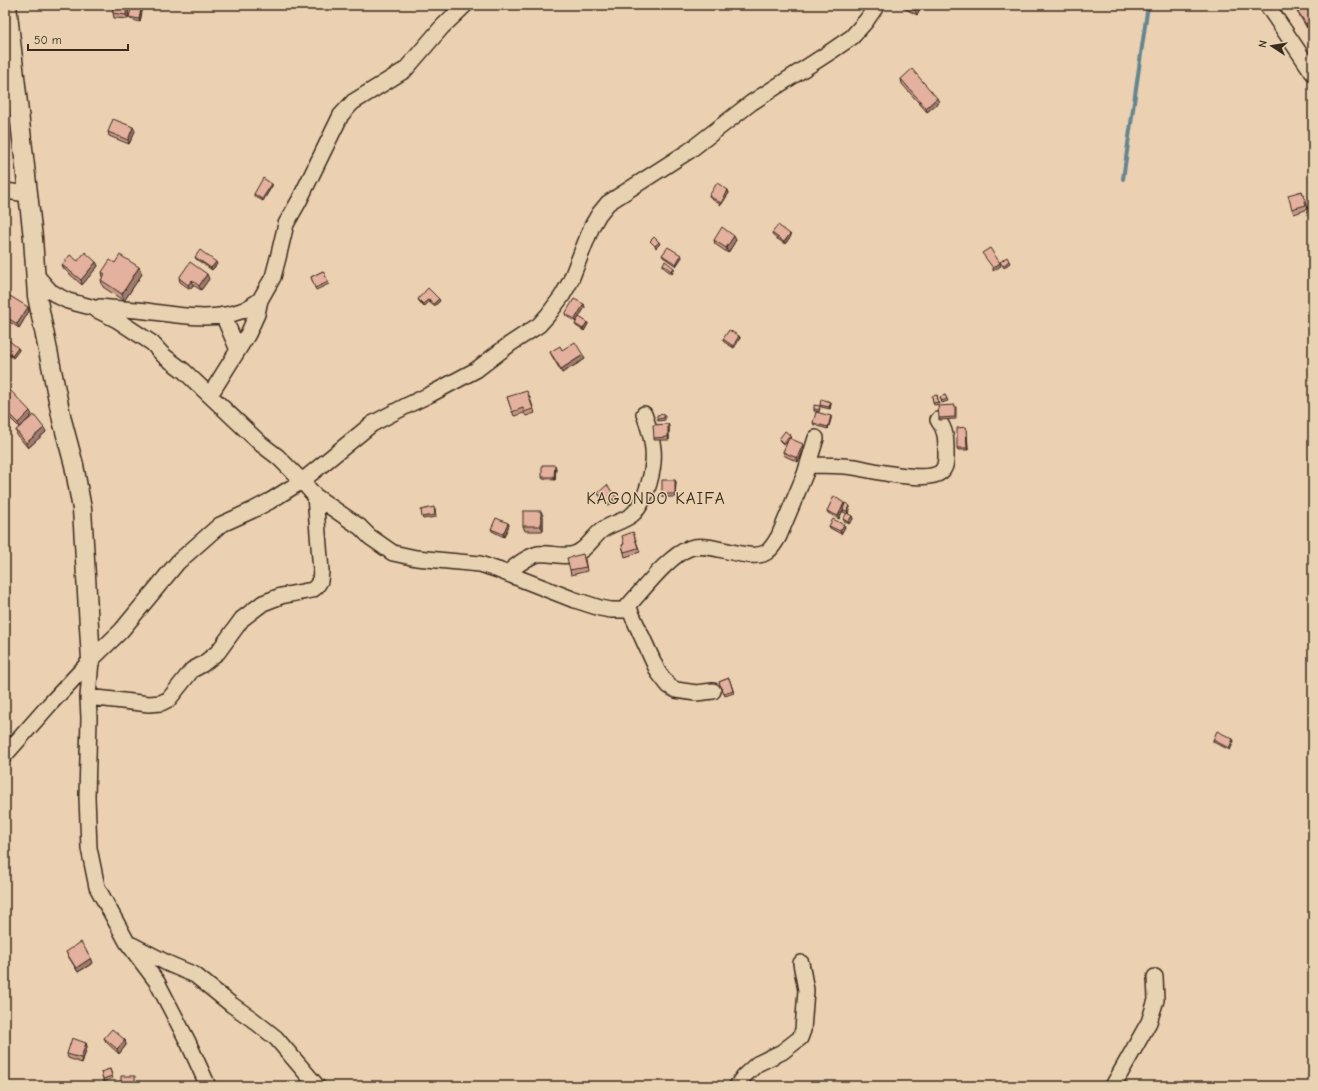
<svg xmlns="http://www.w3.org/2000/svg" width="1318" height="1091" font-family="'Comic Neue',sans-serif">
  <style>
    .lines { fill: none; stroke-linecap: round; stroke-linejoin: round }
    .stream { stroke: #638691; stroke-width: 4 }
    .minor-casing { stroke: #3b2a1e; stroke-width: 18 }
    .tertiary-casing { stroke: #3b2a1e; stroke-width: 21 }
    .minor { stroke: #e7d3b1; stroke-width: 15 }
    .tertiary { stroke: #e7d3b1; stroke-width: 18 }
    .wall { fill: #c49888; stroke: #3b2a1e }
    .shaded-wall { fill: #a07c6f; stroke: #3b2a1e }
    .building { fill: #e4b19e; stroke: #3b2a1e }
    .labels { text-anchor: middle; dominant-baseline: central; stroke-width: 3; stroke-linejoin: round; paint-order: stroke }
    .quarter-label { font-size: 17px; letter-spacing: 1px; fill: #3b2a1e; stroke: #e7d3b1 }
  </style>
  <rect width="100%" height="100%" fill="#ebd0b1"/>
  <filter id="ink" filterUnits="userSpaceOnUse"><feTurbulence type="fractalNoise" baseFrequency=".025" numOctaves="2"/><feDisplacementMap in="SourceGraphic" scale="8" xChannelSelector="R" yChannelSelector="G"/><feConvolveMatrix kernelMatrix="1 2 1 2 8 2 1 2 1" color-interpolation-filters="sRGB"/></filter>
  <g filter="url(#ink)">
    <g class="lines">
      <path class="stream" d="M1123,179L1148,5"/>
      <g class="minor-casing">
        <path id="minor" d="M1267,5L1313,73
          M5,191L28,194
          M35,274L50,291L60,297L68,301L91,307L117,320L152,343L164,356L184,371L261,444L278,457L302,481L315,496L360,527L370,537L393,553L416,558L480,564L498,570L572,599L600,608L611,610H623L628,606C643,590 669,555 690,548C710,540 752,565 768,551C773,547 776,541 779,536L805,474L816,438
          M100,307C115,309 131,309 146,311C177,315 211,322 241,311C248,309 254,304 260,300
          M223,315L238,350
          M210,395L248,334L257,314L260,300L273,277L278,258L286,224L299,201L341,115L353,102L405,70L442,27L465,5
          M808,465C823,465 838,465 854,467C872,470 926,484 941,472C947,466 946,459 946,452C946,439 946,430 938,420
          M507,573C516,566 526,557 538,554C551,552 565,559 577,553C588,548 593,537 602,530C612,523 626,521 634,513C647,499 655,468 653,449C652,437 648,425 644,414
          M628,606L658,672L669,686L676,690L696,693L713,691
          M91,660L88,697L89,718L87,797L89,848L97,887L127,942L157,982L188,1042L208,1086
          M88,697L149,704L161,703L169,699L192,670L203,664L218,652L242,619L263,603L281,596L312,590L316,587L320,581L321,571L315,496
          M5,755L50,704L91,660L121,631L178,562L220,525L253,510L270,501L302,481L372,424L408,405L431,394L476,370L510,344L539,325L548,315L562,296L570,282L592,226L599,214L608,203L689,151L751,103L830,52L852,37L866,21L877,5
          M132,945L169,964L195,975L232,1005L252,1019L276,1038L317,1086
          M737,1086L744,1076L757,1064L782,1052L800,1038L803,1030L806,990L801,963
          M1113,1086L1149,1022L1156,1000L1155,977"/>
      </g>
      <g class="tertiary-casing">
        <path id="tertiary" d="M7,5L33,238L37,296L62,420L74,465L82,509L91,660"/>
      </g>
      <use href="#minor" class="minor"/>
      <use href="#tertiary" class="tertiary"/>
    </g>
    <path class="wall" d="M113,5H129L128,19L114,18L113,13Z
      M900,5H922L917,15L900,6Z
      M1294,5H1313L1307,28L1294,7Z
      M143,6L140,22L130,19L129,17Z
      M901,79L939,102L927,112L902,84Z
      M135,131L129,144L109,136L108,132Z
      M272,184V186L263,201L254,196V194Z
      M728,190L729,193L721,205L710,198L709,196Z
      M1302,191L1308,209L1294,214L1292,209Z
      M772,233L790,234L791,236L785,244L773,236Z
      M714,240H736L728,253L715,244Z
      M662,255H681L682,257L676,266L663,257Z
      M195,257L217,264L212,270L196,259Z
      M96,262L98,266L82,285L64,269L62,265Z
      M115,263L142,274L124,301L103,287L101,280L103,277L102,272Z
      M663,264L674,268V270L672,274L663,267Z
      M323,271L329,284L316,290L311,277Z
      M179,278L209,279L201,290L193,285L190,289L180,282Z
      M5,293L29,311L19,328L5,319Z
      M418,299L440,301L434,306L429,302L424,307L419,301Z
      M585,307L576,322L566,316L565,314Z
      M587,322L588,324L584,331L576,326L575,324Z
      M739,336L740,338L734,348L724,342L723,339Z
      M5,340L18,348L19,350L13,358L5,352Z
      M550,352L585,359L562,373L552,356Z
      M5,394L32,415L22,425L44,428L46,432L28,448L17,435L16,430L19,427L5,413Z
      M529,395L535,413L526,416L524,413L514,416L507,397Z
      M937,395L939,404L934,405L933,403Z
      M945,395L948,401L942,403L940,397Z
      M831,402V404L830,409L821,407L820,405Z
      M956,407V419L939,420V418Z
      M820,408L819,412L814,411V409Z
      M665,416V420L658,421L657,419Z
      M831,416V419L828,429L814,425L813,423Z
      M669,426V440H654V438Z
      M967,430L968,450H958L957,448Z
      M791,437L790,438L804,449L798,462L785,456L783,452L789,439L784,445L780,441L779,439Z
      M556,468L555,480L543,479L542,477Z
      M675,480L676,482L675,497H663L662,494Z
      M598,493L617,499L608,506L599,495Z
      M845,504L849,505L850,507L848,514L843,512V510L839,519L828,513L827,511Z
      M435,509L436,517L423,519L422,517Z
      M543,516V531H525L523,526Z
      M852,516L853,519L849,524L844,521L843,519Z
      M508,523L509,525L504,537L492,531L491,529Z
      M829,526L845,527L841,534L830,528Z
      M633,532L640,552L625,557L622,545L624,544Z
      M585,559L587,571L571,575L570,570Z
      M729,678L734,693L725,696L719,682Z
      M1213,740L1234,741L1230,750L1213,742Z
      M66,952L91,958L93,963L78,972L68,956Z
      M104,1038L125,1040L126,1045L119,1054L106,1042Z
      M86,1043L87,1047L82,1063L68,1058L67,1054Z
      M110,1069L113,1078L104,1082L101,1072Z"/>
    <path class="shaded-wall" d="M127,5H129L128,19L126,15Z
      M142,5L143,6L140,22L139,19Z
      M918,5H922L917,15L915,10Z
      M1313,19V25L1307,28L1306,24Z
      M937,98L939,102L927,112L926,108Z
      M133,127L135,131L129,144L128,140Z
      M272,184V186L263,201L262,199Z
      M728,190L729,193L721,205V203Z
      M790,234L791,236L785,244L784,242Z
      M734,236L736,240L728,253L726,248Z
      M659,242L660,244L656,248L655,246Z
      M681,255L682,257L676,266V264Z
      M1009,261L1010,263L1004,268L1003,266Z
      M96,262L98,266L82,285L81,280Z
      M216,262L217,264L212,270L211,268Z
      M1000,263L1001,266L993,271V268Z
      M139,267L142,274L124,301L122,294Z
      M674,268V270L672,274L671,271Z
      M207,274L209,279L201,290L199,286Z
      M192,280L193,285L190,289L188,285Z
      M429,299V302L424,307L423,304Z
      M439,299L440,301L434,306L433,304Z
      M584,304L585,307L576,322L575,319Z
      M28,307L29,311L19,328L17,324Z
      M587,322L588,324L584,331L583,329Z
      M739,336L740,338L734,348L733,346Z
      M18,348L19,350L13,358L12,356Z
      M583,355L585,359L562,373L561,369Z
      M831,402V404L830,409L829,407Z
      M30,411L32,415L20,428L18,423Z
      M831,416V419L828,429V427Z
      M668,424L669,426V440L668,437Z
      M966,427L967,430L968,450L967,448Z
      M44,428L46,432L28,448L26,443Z
      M790,435L791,437L784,445L783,443Z
      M803,444L804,449L798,462L797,458Z
      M555,465L556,468L555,480L554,477Z
      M675,480L676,482L675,497Z
      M616,497L617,499L608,506L607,504Z
      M844,503L845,505L839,519L838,516Z
      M849,505L850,507L848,514L847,511Z
      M541,511L543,516V531L541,526Z
      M852,516L853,519L849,524L848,522Z
      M508,523L509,525L504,537L503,534Z
      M844,525L845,527L841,534L840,531Z
      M1233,739L1234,741L1230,750L1229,748Z
      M91,958L93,963L78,972L76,968Z
      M125,1040L126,1045L119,1054L117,1049Z
      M86,1043L87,1047L82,1063L81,1058Z"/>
    <path class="building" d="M113,5H127L126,15L113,13Z
      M132,5H142L139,19L129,17Z
      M905,5H918L915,10Z
      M1294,5H1313V19L1306,24Z
      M912,69L937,98L926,108L901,79Z
      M113,119L133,127L128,140L108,132Z
      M263,178L272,184L262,199L254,194Z
      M717,183L728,190L721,203L709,196Z
      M1302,191L1306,205L1292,209L1288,195Z
      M778,225L790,234L784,242L772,233Z
      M722,227L734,236L726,248L714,240Z
      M654,237L659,242L655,246L650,241Z
      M668,247L681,255L676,264L662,255Z
      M990,248L1000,263L993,268L982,253Z
      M200,250L216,262L211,268L195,257Z
      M85,252L96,262L81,280L62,265L70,255L78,261Z
      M120,255L139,267L122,294L101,280L105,274L102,272L110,260L115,263Z
      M1007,257L1009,261L1003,266L1000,262Z
      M665,261L674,268L671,271L663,264Z
      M190,262L207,274L199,286L192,280L188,285L179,278Z
      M323,271L328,282L315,288L311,277Z
      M428,288L439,299L433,304L429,299L423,304L418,299Z
      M5,293L28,307L17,324L5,316Z
      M574,299L584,304L575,319L565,314Z
      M579,317L587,322L583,329L575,324Z
      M729,330L739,336L733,346L723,339Z
      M6,338L18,348L12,356L5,350V340Z
      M575,342L583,355L561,369L550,352L560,346L562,350Z
      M10,390L30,411L18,423L5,410V394Z
      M527,391L533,409L524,412L523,408L512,412L507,397Z
      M937,395L938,402L933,403L932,396Z
      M945,395L947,399L942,401L940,397Z
      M821,399L831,402L829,407L820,405Z
      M814,405L820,406L819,410L814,409Z
      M955,405V417L939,418L938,406Z
      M816,412L831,416L828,427L813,423Z
      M664,414V418L657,419V415Z
      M34,415L44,428L26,443L16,430Z
      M668,424V437L654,438L653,425Z
      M966,427L967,448H957V428Z
      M785,431L790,435L783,443L779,439Z
      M789,438L803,444L797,458L783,452Z
      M542,465H555L554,477H542Z
      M662,480H675V494H662Z
      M607,485L616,497L607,504L598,493Z
      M834,496L844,503L838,516L827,511Z
      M845,503L849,505L847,511L843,510Z
      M434,507L435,515L422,517L421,510Z
      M523,511H541V526H523Z
      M847,513L852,516L848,522L843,519Z
      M496,518L508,523L503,534L491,529Z
      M833,519L844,525L840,531L829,526Z
      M633,532L638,548L624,552L622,545L624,544L622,536Z
      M583,554L586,567L570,570L567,558Z
      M729,678L733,691L724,694L719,682Z
      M1217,731L1233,739L1229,748L1213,740Z
      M81,942L91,958L76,968L66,952Z
      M112,1029L125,1040L117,1049L104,1038Z
      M72,1038L86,1043L81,1058L67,1054Z
      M110,1069L112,1076L103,1079L101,1072Z
      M121,1076H135V1086H121Z"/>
  </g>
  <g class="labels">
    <g class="quarter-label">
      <text x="656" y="498">KAGONDO KAIFA</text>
    </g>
  </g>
  <rect width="1318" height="1091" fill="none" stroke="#e7d3b1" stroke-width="20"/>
  <rect x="10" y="10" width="1298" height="1071" fill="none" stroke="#3b2a1e" stroke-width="1.5" filter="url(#ink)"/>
  <g transform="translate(1272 46) rotate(282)" stroke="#e7d3b1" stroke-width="3" paint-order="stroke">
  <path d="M0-3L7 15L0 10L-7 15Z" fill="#3b2a1e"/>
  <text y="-6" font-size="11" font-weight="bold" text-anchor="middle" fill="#3b2a1e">N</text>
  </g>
  <path d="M28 44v6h100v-6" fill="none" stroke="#3b2a1e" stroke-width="2"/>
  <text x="34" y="44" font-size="12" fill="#3b2a1e" stroke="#e7d3b1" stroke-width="3" paint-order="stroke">50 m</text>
</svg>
